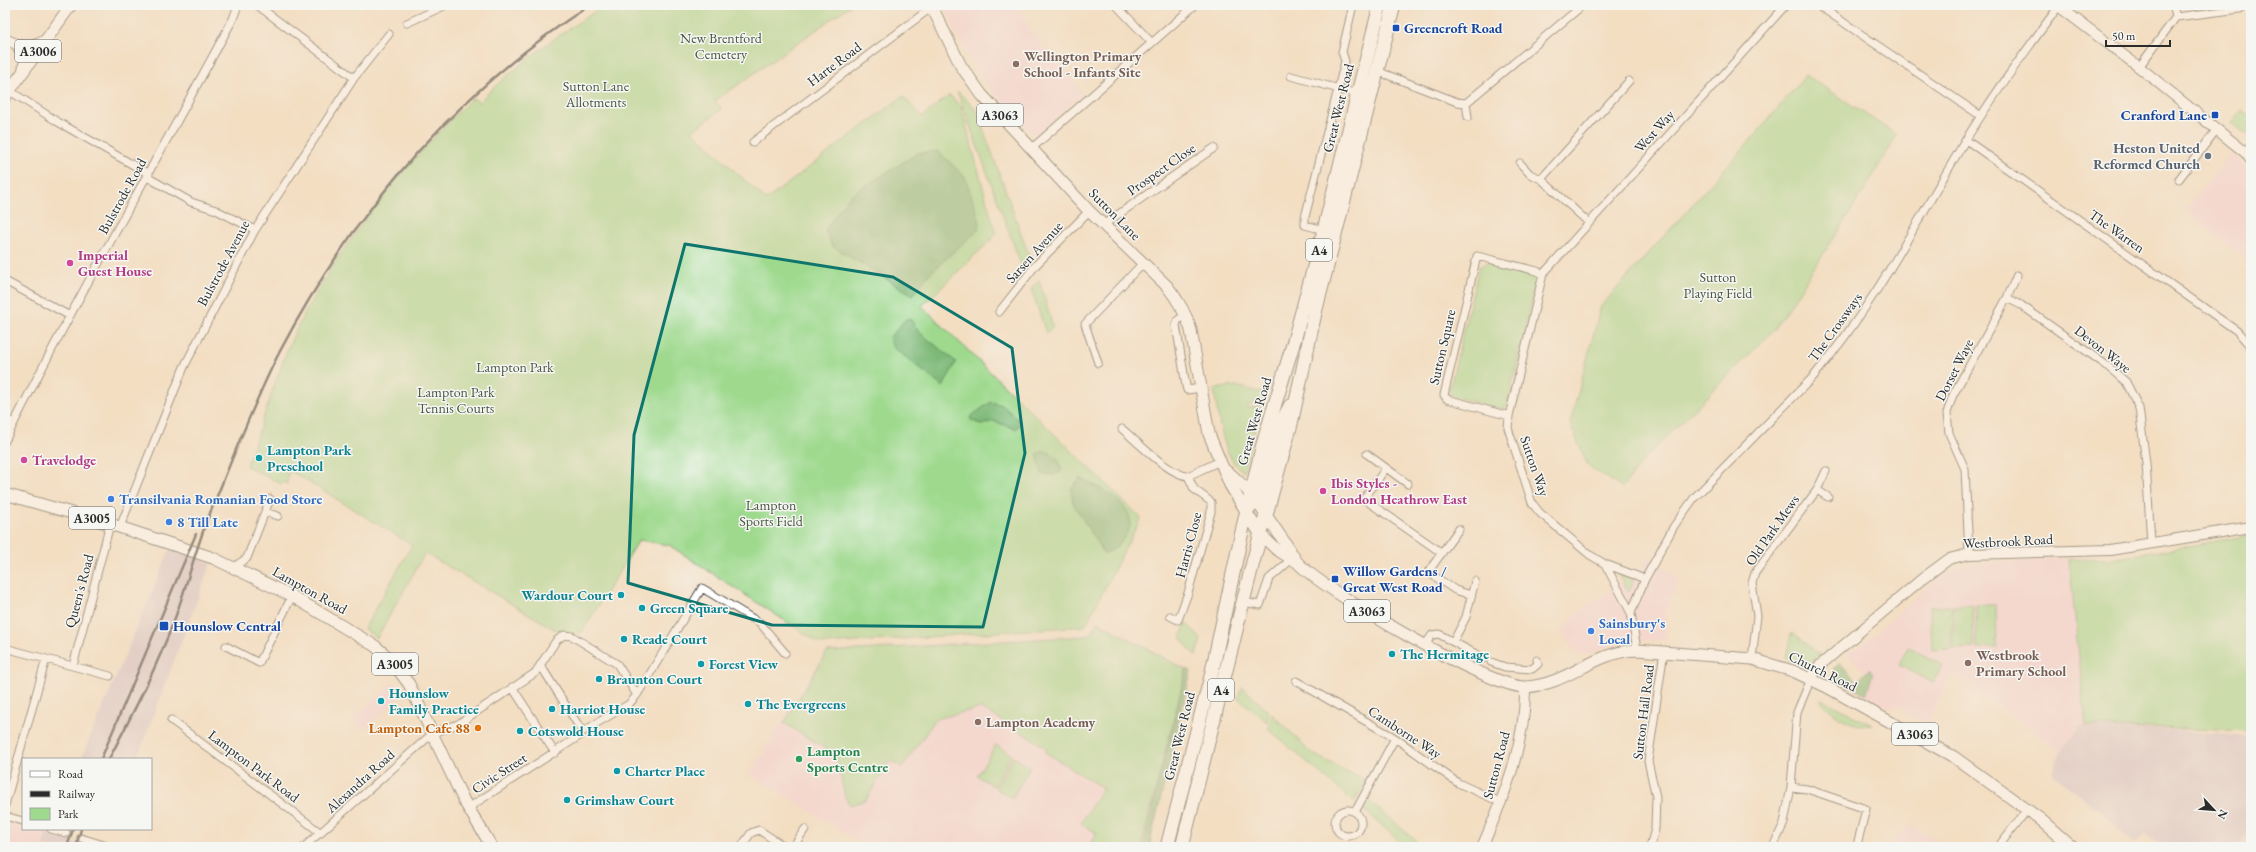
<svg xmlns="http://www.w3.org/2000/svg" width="2256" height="852" font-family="'EB Garamond',serif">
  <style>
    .built { fill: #f5cfda }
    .industrial { fill: #d1bdcb }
    .green { fill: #9ed98d; stroke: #64825c }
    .forest { fill: #7eb978; stroke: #547252 }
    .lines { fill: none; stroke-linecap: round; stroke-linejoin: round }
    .street-tunnel { stroke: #cbbaa4; stroke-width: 7; stroke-dasharray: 7 3.5; stroke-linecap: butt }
    .street-casing { stroke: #494642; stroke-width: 9 }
    .secondary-casing { stroke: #494642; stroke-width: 12 }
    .primary-casing { stroke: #494642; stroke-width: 13 }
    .highway-casing { stroke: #494642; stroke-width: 15 }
    .street { stroke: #fff; stroke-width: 7 }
    .secondary { stroke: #fff; stroke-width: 10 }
    .primary { stroke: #fff; stroke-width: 11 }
    .highway { stroke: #fff; stroke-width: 13 }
    .rail { stroke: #2b2b2b; stroke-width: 2.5 }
    .marked { fill: none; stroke: #0f766e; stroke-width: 3; stroke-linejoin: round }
    .transit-dot { fill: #1a4fb4; stroke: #f6f6f2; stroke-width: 1.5 }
    .education-dot { fill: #8d6e63; stroke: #f6f6f2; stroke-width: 1.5 }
    .worship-dot { fill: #6b7280; stroke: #f6f6f2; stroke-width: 1.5 }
    .hotel-dot { fill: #d1479c; stroke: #f6f6f2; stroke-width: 1.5 }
    .culture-dot { fill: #0f9aa8; stroke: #f6f6f2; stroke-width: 1.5 }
    .shop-dot { fill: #3f7fe0; stroke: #f6f6f2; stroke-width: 1.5 }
    .food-dot { fill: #e8710a; stroke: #f6f6f2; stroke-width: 1.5 }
    .leisure-dot { fill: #2e9e5b; stroke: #f6f6f2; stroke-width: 1.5 }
    .labels { text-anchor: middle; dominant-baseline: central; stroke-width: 3; stroke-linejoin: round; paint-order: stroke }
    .shield { fill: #f6f6f2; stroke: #686867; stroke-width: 1 }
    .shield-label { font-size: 13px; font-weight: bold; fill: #2b2b2b }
    .transit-label { font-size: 14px; font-weight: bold; fill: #164399; stroke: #f6f6f2; text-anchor: start }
    .park-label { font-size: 14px; fill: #485644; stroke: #f6f6f2 }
    .education-label { font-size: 14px; font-weight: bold; fill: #785e54; stroke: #f6f6f2; text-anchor: start }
    .street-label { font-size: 14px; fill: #2b2b2b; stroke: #f6f6f2 }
    .worship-label { font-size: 14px; font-weight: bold; fill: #5b616d; stroke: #f6f6f2; text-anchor: end }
    .hotel-label { font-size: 14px; font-weight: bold; fill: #b23c85; stroke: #f6f6f2; text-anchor: start }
    .culture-label { font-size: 14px; font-weight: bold; fill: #0d838f; stroke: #f6f6f2; text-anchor: start }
    .shop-label { font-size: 14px; font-weight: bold; fill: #366cbe; stroke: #f6f6f2; text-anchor: start }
    .food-label { font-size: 14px; font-weight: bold; fill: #c56008; stroke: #f6f6f2; text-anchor: end }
    .leisure-label { font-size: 14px; font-weight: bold; fill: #27864d; stroke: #f6f6f2; text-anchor: start }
  </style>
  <rect width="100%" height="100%" fill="#f6f6f2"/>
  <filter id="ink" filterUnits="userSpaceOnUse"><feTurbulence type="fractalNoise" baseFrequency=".025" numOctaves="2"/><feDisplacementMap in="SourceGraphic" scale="8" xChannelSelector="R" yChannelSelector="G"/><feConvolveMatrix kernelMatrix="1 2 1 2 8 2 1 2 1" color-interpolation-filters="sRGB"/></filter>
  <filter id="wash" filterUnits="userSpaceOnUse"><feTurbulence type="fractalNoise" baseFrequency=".012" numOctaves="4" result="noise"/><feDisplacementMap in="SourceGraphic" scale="16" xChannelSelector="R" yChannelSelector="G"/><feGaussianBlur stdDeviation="0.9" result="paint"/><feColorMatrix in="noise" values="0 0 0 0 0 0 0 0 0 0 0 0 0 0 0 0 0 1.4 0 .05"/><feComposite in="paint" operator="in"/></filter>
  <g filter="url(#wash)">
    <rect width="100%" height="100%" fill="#f3dec2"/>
    <path class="built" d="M944,5H1018L1032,33L1083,93L1038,133L1030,132L986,84L961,44Z
      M2232,153L2251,171V265L2185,210Z
      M1649,556L1679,579L1665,613L1666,640L1623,641L1579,656L1561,632L1575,615L1643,567Z
      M2069,558L2086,726L2079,727L2061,751L1953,673L1926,724L1902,712L1903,708L1899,706L1892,709L1850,688L1865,673L1847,653L1857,648L1876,633H1879V630L1943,574L1968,564Z
      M1098,620L1187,669L1143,847H867L750,774L826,651L1087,634Z
      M395,681L402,695L363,731L352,719Z
      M5,819L23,825V829H36L47,832L43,847H5Z
      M1909,825L1941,842L1937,847H1893L1892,842Z
      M2245,835L2251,840V847H2235Z"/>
    <path class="industrial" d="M171,547L211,563L137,759H81Z
      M2086,726L2171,730L2251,737V827L2235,847H2174L2155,842L2146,834L2134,844L2105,815L2052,774L2061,751L2080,727Z
      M47,832L89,847H43Z"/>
    <path class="green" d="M605,5H851L715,101L722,109L692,131L766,200L903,96L922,117L950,95L961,107L996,235L922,306L1141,518L1085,626L826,644L819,643L669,545L639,540L582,632L572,636L554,629L425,553L377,638L364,629L412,545L289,470L287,484L282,482L281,484L246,466C266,417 278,363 303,316C347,234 407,163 472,98L479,102C516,64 560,34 605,5Z
      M1806,75L1897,135L1862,194L1774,330L1644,459L1622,488L1588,466L1570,424L1601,306L1756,134Z
      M957,91L976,109L1031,261L1023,270Z
      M2242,110L2251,116V138L2232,123Z
      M1486,263L1533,274L1537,280L1507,406L1500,409L1454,397L1449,391L1479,267Z
      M1039,280L1053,327L1046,333L1031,288Z
      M1236,386L1263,393V401L1248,405V408L1261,406L1244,471C1223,464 1217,409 1214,389Z
      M2251,535V731L2086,726L2069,558L2112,559Z
      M1619,574L1634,581L1629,592L1618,575Z
      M1973,605L1974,648L1954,649L1953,606Z
      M1976,605H1996L1997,648H1977Z
      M1951,606L1952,649L1932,650L1930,607Z
      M1098,622L1186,670L1141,847H1089L1096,833L1081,823L1103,788L1045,752L1047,748L981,708L936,719L902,767L890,760L866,800L850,805L845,797L836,755L784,723L827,652L1088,636Z
      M1186,623L1201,639L1196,656L1181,639Z
      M1791,634H1795L1820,655C1806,668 1803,667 1786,658Z
      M1908,647L1942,665L1933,683L1899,664Z
      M1242,687L1269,712L1267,722L1238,698Z
      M1821,699L1872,725C1851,728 1834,715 1820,700Z
      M1272,714L1313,754L1366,781L1354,802L1268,729Z
      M996,745L1012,755L994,786L977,776Z
      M1014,757L1030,767L1012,798L995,788Z
      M1368,800L1423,847H1406L1362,808Z"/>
    <path class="forest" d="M938,151L965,177L980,222L978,230L929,274L913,295L832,246L825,230L849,196L918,153Z
      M906,319H910L919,332L956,362L943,387L893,347L889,338Z
      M991,402L1002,405L1022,423L1016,429L993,421L982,425L971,420L970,417Z
      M1044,451C1056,453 1059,460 1062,471L1053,475L1042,474L1037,454Z
      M1080,478C1100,488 1146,509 1125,536C1118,546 1115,550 1104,554L1073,503L1071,489Z
      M1840,663L1857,682L1869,669L1873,673L1866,695L1836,679L1833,669Z
      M1187,669L1191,671L1149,847H1143Z"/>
  </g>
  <g filter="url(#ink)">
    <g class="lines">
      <path class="street-tunnel" d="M66,833L81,838"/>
      <g class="street-casing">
        <path id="street" d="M257,5L354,78
          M1116,5L1152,43
          M1818,5L1981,116
          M2173,5L2176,17
          M407,23L446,5
          M2139,67L2176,17L2240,9L2245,5
          M1377,71L1457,102L1466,103
          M1291,76L1358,94
          M10,91L58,122L149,174
          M1468,117L1466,103L1583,5
          M1966,140L2237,331L2251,347
          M753,142L932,7
          M1031,149L1195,5
          M1520,163L1530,174L1541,179L1589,223
          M147,177L191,202L216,210L255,230
          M1541,179L1629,81
          M2179,179L2217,129
          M1103,225L1214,148
          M1324,230L1305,225V217L1338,89L1345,61L1342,52L1353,5
          M1543,274L1537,271L1477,256L1444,395L1447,399L1509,416L1543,274L1786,5
          M5,281L70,316
          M2007,298L2021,305L2106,365L2126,382L2139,408L2146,463L2151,543
          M999,312L1035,266L1089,211
          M1186,314L1178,320L1176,325L1186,386L1187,390L1201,388
          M1098,363L1085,324L1143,263
          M1509,416L1508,428L1532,503L1540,513L1590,555L1605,564L1631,613
          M5,418L14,423
          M1122,429C1137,441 1169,475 1188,476L1220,461
          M5,441C76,298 157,160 233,19L238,5
          M1367,454L1408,484
          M1386,468L1364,499L1442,553
          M1817,490L1828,497
          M265,512L278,516
          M120,527L184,367L255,230L354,78L389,34
          M1459,529L1428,572L1455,590L1471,595
          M1969,554L1965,469L1949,433L1947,413L1953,395L2007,298L2017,275
          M1605,564L1645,579
          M234,567L247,558L270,499
          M1243,602L1260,605L1269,579L1294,557
          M1170,616L1178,620L1188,593L1211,512V502L1194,489L1188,476
          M1453,642L1484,658
          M1425,645L1432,635L1439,634L1453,642L1466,617L1475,581
          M226,646L259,663L292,596
          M5,648L110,676
          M1637,650L1631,613L1645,579L1674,526L1694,498L1813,377C1874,306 1917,221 1965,141C1994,94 2026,50 2059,6
          M1752,659L1757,616L1752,583L1755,573L1817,490L1826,471
          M1491,662L1505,667L1532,669L1538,664L1537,660
          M73,666L110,524
          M1296,681L1395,738L1458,783L1502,803
          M512,687L555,753
          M171,720L321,833
          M582,732L629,704L637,695L702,588L760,623L785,653
          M1791,787L1807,789L1866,809L1858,841
          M5,805L46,659
          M468,808L581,735L580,728L541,666
          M1335 823a13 13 0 1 1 26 0a13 13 0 1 1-26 0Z
          M1355,812L1395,738
          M5,816L23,821
          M51,829L66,833
          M81,838L110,847
          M304,847L433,733L458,724L535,673L556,641L564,635L572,636L617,664L637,695
          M741,847L751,833L759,830L785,847
          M793,847L805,829
          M1650,847L1655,829L1656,797L1648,761L1664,651
          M1773,847L1784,823L1791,787L1797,712L1811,679
          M1998,847L2027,810"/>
      </g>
      <g class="secondary-casing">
        <path id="secondary" d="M2057,5L2139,67L2246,153L2251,160
          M5,39C21,47 32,49 47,39
          M17,45L25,58L23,71
          M1811,679L1818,667L1922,579L1949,559L1969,554L2110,550L2251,527
          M1482,847C1504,797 1526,743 1525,687"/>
      </g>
      <g class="primary-casing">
        <path id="primary" d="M931,5L961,66L982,95L1089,211L1167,286C1178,300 1186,313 1191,330L1209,434L1230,485L1260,534L1276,549L1295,561
          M5,97L71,5
          M1225,470C1251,488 1267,518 1286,544C1290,550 1293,556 1297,562C1322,590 1491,689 1526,687C1570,684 1592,652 1637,650L1752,659L1793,671L1825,686L1954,757L2040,819L2072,847
          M5,494L110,524L213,558L292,596L375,646L390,659L409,684L464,801L492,847"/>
      </g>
      <g class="highway-casing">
        <path id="highway" d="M1247,509L1257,502L1261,494L1279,428L1290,406
          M1167,847L1211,676L1243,527L1263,444L1294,341L1324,230L1380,5
          M1182,847L1253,562L1291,424L1315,313L1394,5"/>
      </g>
      <use href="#street" class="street"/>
      <use href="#secondary" class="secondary"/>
      <use href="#primary" class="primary"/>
      <use href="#highway" class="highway"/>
      <path class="rail" d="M101,759L196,534
        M109,759C133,713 157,667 175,618C187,585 195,551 208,518C231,463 252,406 279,353C353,212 456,92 590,5
        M67,847L73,829
        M76,847L81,829"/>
    </g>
  </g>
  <path d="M0 0H2256V852H0ZM685,244L893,277L1012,348L1025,453L983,627L772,625L628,583L634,435Z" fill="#f3dec2" fill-opacity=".55" fill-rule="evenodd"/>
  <path class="marked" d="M685,244L893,277L1012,348L1025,453L983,627L772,625L628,583L634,435Z"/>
  <g class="transit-dot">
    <rect x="1392" y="24" width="8" height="8" rx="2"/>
    <rect x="2211" y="111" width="8" height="8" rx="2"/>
    <rect x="1331" y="575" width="8" height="8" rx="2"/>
    <rect x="159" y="621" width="10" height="10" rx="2"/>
  </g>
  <g class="education-dot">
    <circle cx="1016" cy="64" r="4"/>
    <circle cx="1968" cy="663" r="4"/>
    <circle cx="978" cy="722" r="4"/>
  </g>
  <circle class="worship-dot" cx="2208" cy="156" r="4"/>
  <g class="hotel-dot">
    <circle cx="70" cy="263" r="4"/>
    <circle cx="24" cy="460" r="4"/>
    <circle cx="1323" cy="491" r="4"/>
  </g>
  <g class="culture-dot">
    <circle cx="259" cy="458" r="4"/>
    <circle cx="621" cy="595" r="4"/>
    <circle cx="642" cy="608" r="4"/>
    <circle cx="624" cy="639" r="4"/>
    <circle cx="1392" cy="654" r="4"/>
    <circle cx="701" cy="664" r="4"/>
    <circle cx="599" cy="679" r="4"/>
    <circle cx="381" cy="701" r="4"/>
    <circle cx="748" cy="704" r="4"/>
    <circle cx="552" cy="709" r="4"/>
    <circle cx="520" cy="731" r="4"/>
    <circle cx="617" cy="771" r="4"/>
    <circle cx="567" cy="800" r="4"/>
  </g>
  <g class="shop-dot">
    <circle cx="111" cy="499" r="4"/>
    <circle cx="169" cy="522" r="4"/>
    <circle cx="1591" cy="631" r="4"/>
  </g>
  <circle class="food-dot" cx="478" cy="728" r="4"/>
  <circle class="leisure-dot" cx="799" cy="759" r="4"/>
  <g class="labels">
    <g class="shield">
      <rect x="15" y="40" width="46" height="22" rx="3"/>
      <rect x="977" y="104" width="46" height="22" rx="3"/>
      <rect x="1306" y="239" width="26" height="22" rx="3"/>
      <rect x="69" y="507" width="46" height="22" rx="3"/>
      <rect x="1344" y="600" width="46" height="22" rx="3"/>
      <rect x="372" y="653" width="46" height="22" rx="3"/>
      <rect x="1208" y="679" width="26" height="22" rx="3"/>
      <rect x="1892" y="723" width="46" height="22" rx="3"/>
    </g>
    <g class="shield-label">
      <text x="38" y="51">A3006</text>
      <text x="1000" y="115">A3063</text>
      <text x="1319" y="250">A4</text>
      <text x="92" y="518">A3005</text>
      <text x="1367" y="611">A3063</text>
      <text x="395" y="664">A3005</text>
      <text x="1221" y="690">A4</text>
      <text x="1915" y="734">A3063</text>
    </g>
    <g class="transit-label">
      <text x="1404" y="28">Greencroft Road</text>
      <text x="2207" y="115" text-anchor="end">Cranford Lane</text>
      <text x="1343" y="571">Willow Gardens /<tspan x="1343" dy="16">Great West Road</tspan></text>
      <text x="173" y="626">Hounslow Central</text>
    </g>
    <g class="park-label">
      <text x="721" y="38">New Brentford<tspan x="721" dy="16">Cemetery</tspan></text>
      <text x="596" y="86">Sutton Lane<tspan x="596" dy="16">Allotments</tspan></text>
      <text x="1718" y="277">Sutton<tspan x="1718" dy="16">Playing Field</tspan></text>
      <text x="515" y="367">Lampton Park</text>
      <text x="456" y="392">Lampton Park<tspan x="456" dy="16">Tennis Courts</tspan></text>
      <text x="771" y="505">Lampton<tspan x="771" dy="16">Sports Field</tspan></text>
    </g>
    <g class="education-label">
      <text x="1024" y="56">Wellington Primary<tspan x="1024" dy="16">School - Infants Site</tspan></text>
      <text x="1976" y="655">Westbrook<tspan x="1976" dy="16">Primary School</tspan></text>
      <text x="986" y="722">Lampton Academy</text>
    </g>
    <g class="street-label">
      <text transform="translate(834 64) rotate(-37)">Harte Road</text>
      <text transform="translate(1338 108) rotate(-76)">Great West Road</text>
      <text transform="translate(1654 131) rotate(-48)">West Way</text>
      <text transform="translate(1161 169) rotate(-35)">Prospect Close</text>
      <text transform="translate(122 196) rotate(-61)">Bulstrode Road</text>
      <text transform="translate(1115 214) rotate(45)">Sutton Lane</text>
      <text transform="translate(2117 231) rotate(35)">The Warren</text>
      <text transform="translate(1034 252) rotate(-48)">Sarsen Avenue</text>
      <text transform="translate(223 263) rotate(-62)">Bulstrode Avenue</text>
      <text transform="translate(1835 327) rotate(-54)">The Crossways</text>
      <text transform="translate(1442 347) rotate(-77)">Sutton Square</text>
      <text transform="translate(2103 349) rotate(38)">Devon Waye</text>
      <text transform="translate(1954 370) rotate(-63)">Dorset Waye</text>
      <text transform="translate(1254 421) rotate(-74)">Great West Road</text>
      <text transform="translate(1535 466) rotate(71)">Sutton Way</text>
      <text transform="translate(1772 530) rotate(-55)">Old Park Mews</text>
      <text transform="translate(2008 541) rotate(-3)">Westbrook Road</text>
      <text transform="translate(1188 545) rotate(-75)">Harris Close</text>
      <text transform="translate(310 590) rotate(29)">Lampton Road</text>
      <text transform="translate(79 591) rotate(-75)">Queen's Road</text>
      <text transform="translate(1823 671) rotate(26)">Church Road</text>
      <text transform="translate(1643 712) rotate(-83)">Sutton Hall Road</text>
      <text transform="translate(1405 732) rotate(33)">Camborne Way</text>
      <text transform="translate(1179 736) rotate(-76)">Great West Road</text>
      <text transform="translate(1496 765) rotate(-75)">Sutton Road</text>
      <text transform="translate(254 766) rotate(37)">Lampton Park Road</text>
      <text transform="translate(499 773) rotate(-33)">Civic Street</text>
      <text transform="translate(360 781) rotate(-42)">Alexandra Road</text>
    </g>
    <g class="worship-label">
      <text x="2200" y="148">Heston United<tspan x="2200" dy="16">Reformed Church</tspan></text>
    </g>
    <g class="hotel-label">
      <text x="78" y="255">Imperial<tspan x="78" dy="16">Guest House</tspan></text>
      <text x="32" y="460">Travelodge</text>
      <text x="1331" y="483">Ibis Styles -<tspan x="1331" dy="16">London Heathrow East</tspan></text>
    </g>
    <g class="culture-label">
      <text x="267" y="450">Lampton Park<tspan x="267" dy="16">Preschool</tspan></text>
      <text x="613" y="595" text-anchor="end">Wardour Court</text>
      <text x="650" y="608">Green Square</text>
      <text x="632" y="639">Reade Court</text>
      <text x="1400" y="654">The Hermitage</text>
      <text x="709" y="664">Forest View</text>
      <text x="607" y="679">Braunton Court</text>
      <text x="389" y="693">Hounslow<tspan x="389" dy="16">Family Practice</tspan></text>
      <text x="756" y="704">The Evergreens</text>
      <text x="560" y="709">Harriot House</text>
      <text x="528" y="731">Cotswold House</text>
      <text x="625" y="771">Charter Place</text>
      <text x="575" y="800">Grimshaw Court</text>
    </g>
    <g class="shop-label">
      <text x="119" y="499">Transilvania Romanian Food Store</text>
      <text x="177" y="522">8 Till Late</text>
      <text x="1599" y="623">Sainsbury's<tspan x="1599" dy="16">Local</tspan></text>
    </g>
    <g class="food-label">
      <text x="470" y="728">Lampton Cafe 88</text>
    </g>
    <g class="leisure-label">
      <text x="807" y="751">Lampton<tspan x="807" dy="16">Sports Centre</tspan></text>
    </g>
  </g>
  <rect width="2256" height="852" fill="none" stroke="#f6f6f2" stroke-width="20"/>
  <rect x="22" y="758" width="130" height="72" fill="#f6f6f2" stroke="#a5a5a2"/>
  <rect x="30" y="771" width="20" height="6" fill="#ffffff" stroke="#a5a5a2"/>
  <text x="58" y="778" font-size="12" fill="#2b2b2b">Road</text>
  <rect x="30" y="791" width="20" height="6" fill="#2b2b2b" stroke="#a5a5a2"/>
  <text x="58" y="798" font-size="12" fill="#2b2b2b">Railway</text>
  <rect x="30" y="808" width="20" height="12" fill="#9ed98d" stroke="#a5a5a2"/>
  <text x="58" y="818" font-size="12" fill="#2b2b2b">Park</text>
  <g transform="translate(2214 810) rotate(116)" stroke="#f6f6f2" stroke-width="3" paint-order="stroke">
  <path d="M0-3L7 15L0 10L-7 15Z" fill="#2b2b2b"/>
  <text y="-6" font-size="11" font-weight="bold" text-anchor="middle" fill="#2b2b2b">N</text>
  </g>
  <path d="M2106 40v6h64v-6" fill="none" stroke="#2b2b2b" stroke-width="2"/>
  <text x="2112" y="40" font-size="12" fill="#2b2b2b" stroke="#f6f6f2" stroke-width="3" paint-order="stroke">50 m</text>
</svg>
